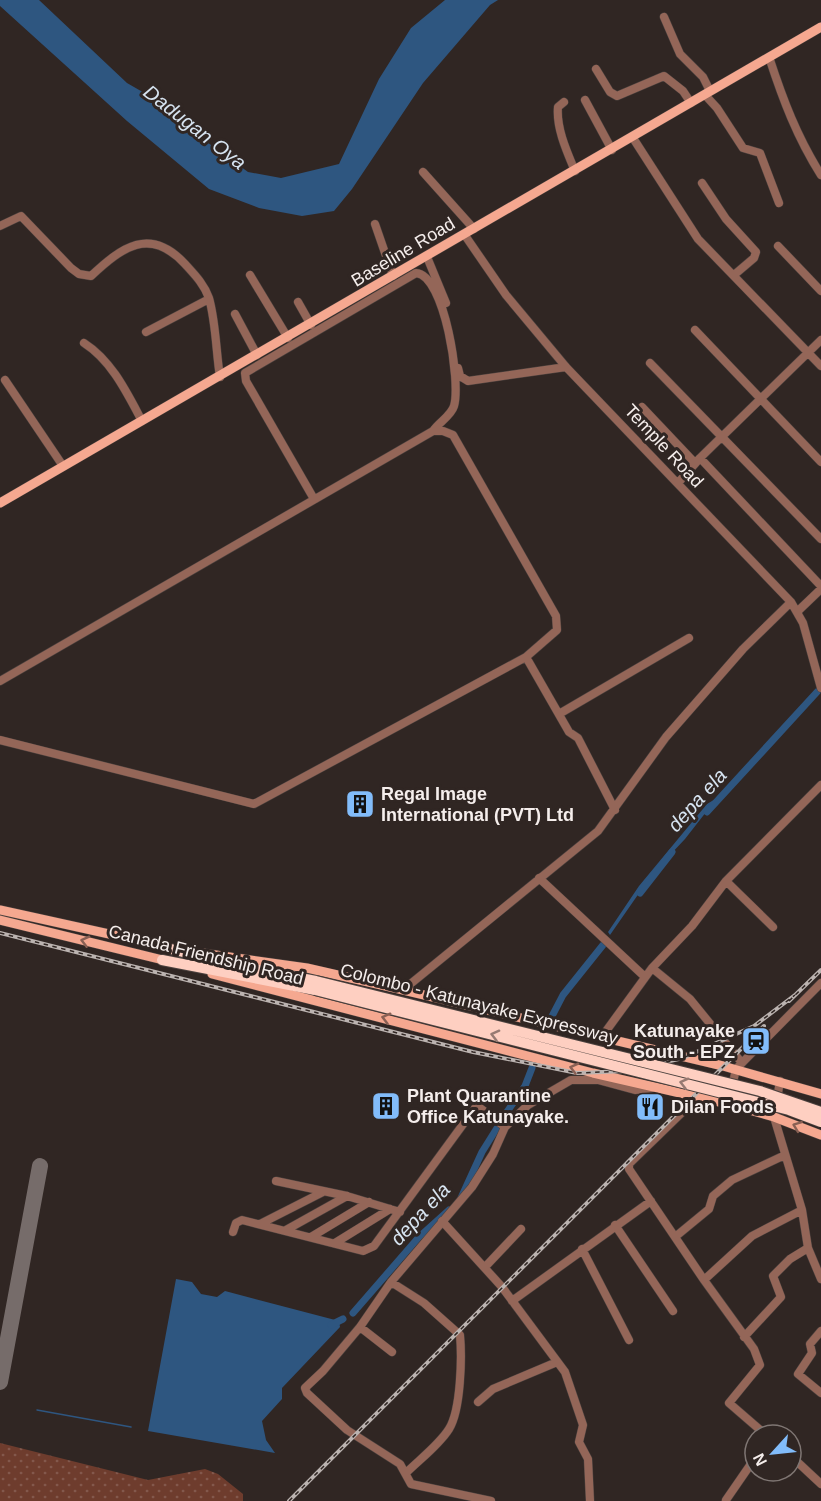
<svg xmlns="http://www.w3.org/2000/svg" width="821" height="1501" font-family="Helvetica,sans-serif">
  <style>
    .grass { fill: url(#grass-dots) }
    .water { fill: #2e5680 }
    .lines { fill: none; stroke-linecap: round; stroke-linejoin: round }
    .stream { stroke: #2e5680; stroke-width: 1.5 }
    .canal { stroke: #2e5680; stroke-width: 7 }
    .taxiway { stroke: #766c6a; stroke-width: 16 }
    .minor-casing { stroke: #4c423f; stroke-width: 9 }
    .major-casing { stroke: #4c423f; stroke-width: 10 }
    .highway-casing { stroke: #4c423f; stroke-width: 12 }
    .minor { stroke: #946658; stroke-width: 8 }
    .major { stroke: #f5a890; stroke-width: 9 }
    .highway { stroke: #fecfc1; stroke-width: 10 }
    .rail-casing { stroke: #bbb3b0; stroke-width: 4 }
    .rail { stroke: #302623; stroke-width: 1.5; stroke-dasharray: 4.5; stroke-linecap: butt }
    .highway-bridge-casing { stroke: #4c423f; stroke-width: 12; stroke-linecap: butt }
    .highway-bridge { stroke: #fecfc1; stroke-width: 10 }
    .oneway { stroke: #896054 }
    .oneway2 { stroke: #977a72 }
    .labels { text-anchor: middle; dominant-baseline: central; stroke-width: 6; stroke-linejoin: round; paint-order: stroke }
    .street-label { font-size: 18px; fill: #f5eeec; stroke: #302623 }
    .poi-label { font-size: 18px; font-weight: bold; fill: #f5eeec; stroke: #302623; text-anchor: start }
    .water-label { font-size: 20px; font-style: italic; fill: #d7e4f1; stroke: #302623 }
  </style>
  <defs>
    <pattern id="grass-dots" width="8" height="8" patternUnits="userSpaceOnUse" patternTransform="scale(1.5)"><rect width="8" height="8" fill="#6e3c2d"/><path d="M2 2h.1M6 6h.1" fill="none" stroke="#83584c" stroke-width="1.8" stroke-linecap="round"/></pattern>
  </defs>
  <rect width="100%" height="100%" fill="#302623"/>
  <path class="grass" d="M0,1443L148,1480L205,1469L218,1474L243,1494V1501H0Z"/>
  <path class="water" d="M0,0H39L127,83L167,106L189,129L248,172L281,178L339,164L379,79L411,28L445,0H498L490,5L423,83L352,189L334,211L302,216L259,208L209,189L127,121L0,6Z
    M717,798L685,839L653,873L610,935L608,932L639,886L707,804Z
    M176,1279L192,1282L201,1294L217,1297L225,1291L339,1321L340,1327L282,1388V1399L262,1421L266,1440L275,1453L148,1431Z"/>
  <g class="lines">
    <path class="stream" d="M37,1410L131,1427"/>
    <path class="canal" d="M707,812L817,692
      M640,893L672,852
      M551,1018L563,995L603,945
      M502,1119L525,1086L532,1068
      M461,1198L482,1152L497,1128
      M353,1313L419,1237L449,1210
      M331,1325L343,1319"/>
    <path class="taxiway" d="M0,1382L40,1166"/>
    <g class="minor-casing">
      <path id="minor" d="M664,17L680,54L703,77L710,91
        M769,57C783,100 797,137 821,175
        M596,69L610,92L617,96L664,76L683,91L691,103
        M705,95L717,108L743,148L760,153L779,203
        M585,100L612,150
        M564,102L558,107C556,128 567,152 575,171
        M633,138L698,239L821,366
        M423,172L474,229
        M702,183L726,219L756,252L754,258L734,275
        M375,224L393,276
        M0,226L21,216L71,268L79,274L91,276C122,247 150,226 185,264C195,275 204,284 209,298C216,323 216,352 220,377
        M464,234L506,295L566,367L791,602L803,623L821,688
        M778,246L821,291
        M427,257L446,303
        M250,275L288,338
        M298,302L311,325
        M235,314L257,355
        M695,330L821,462
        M146,332L209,299
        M84,343C112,361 127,393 142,421
        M650,363L821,539
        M458,368L460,376L468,381L566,367
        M5,380L63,466
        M642,407L695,463
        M700,458L821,586
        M678,483L700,458L821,340
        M314,499L246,381L245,373L416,273C445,275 461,383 454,406C451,416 439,422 433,431
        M798,611L821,589
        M526,657L569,732L578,738L615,810
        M0,681L433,431H443L453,435L556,616L557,630L526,657L254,804L0,740
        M559,714L689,638
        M539,878L645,977
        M726,881L773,927
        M652,968L690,999L742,1063
        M403,990L598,831L666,737L743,649L791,602
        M601,1038L652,968L692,926L726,881L821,785
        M780,1081L774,1117L802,1210L808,1248L821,1279
        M732,1087L736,1069L821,983
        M697,1098L629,1164V1169L704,1280L754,1349L760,1365L729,1403L766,1435
        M276,1181L347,1196L400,1212
        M442,1221L502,1287L565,1372L583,1425L579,1442L588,1459L590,1501
        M260,1224L323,1192
        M615,1225L673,1311
        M286,1230L347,1196
        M233,1232L236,1223L242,1220L363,1251L374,1246L475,1108H480L505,1127
        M311,1237L369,1202
        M675,1237L709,1209L713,1196L732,1180L785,1155
        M335,1243L390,1209
        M582,1249L629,1340
        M485,1267L521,1229
        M704,1280L752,1236L802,1210
        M391,1282L424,1303L460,1335C462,1357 461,1410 449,1429C439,1445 420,1459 406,1473
        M512,1301L651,1201
        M360,1327L392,1352
        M821,1331L810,1344L812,1353L798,1374L821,1393
        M744,1337L781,1297L773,1276L790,1259L808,1248
        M478,1402L493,1389L557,1362
        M791,1456L821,1484
        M726,1500L755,1458
        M491,1501L411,1484L400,1464L347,1430L307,1393L305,1388L323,1371L360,1327L391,1282L472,1187L493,1154L505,1127L528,1105L571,1080H598L635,1090L652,1088"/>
    </g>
    <g class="major-casing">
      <path id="major" d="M0,503L821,27
        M0,910L168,947
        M0,920L167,961
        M202,953L307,968L403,990L723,1066L821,1094
        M212,974L593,1073L728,1104L774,1117L821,1135"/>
    </g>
    <g class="highway-casing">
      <path id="highway" d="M163,947L238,966L316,981
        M162,960L315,990"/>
    </g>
    <use href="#minor" class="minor"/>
    <use href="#major" class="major"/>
    <use href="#highway" class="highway"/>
    <g class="rail-casing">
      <path id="rail" d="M0,933L473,1052L577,1073L627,1071L683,1058L754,1026L795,995
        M789,1001L821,970
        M289,1501L764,1026"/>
    </g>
    <use href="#rail" class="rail"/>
    <g class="highway-bridge-casing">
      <path id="highway-bridge" d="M316,981L760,1091L821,1112
        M315,990L789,1110L821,1122"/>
    </g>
    <use href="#highway-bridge" class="highway-bridge"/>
  </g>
  <defs><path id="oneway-chevron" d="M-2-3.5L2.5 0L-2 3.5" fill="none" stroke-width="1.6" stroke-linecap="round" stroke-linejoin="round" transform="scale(1.5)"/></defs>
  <g class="oneway">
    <use href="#oneway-chevron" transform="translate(85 941) rotate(-166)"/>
    <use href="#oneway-chevron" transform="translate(386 1018) rotate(-165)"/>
    <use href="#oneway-chevron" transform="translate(574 1068) rotate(-165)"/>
    <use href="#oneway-chevron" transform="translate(797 1126) rotate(-159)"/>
  </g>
  <g class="oneway2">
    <use href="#oneway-chevron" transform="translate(495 1035) rotate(-166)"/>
    <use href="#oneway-chevron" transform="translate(684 1083) rotate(-166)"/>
  </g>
  <defs>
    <g id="building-square" transform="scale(1.5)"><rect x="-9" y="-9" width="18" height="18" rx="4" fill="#82bcfa" stroke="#302623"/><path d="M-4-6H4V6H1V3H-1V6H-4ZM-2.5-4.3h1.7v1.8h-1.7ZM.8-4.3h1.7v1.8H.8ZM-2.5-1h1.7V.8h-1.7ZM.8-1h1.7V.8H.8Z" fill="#111"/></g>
    <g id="station-square" transform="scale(1.5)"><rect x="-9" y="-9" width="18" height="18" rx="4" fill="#82bcfa" stroke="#302623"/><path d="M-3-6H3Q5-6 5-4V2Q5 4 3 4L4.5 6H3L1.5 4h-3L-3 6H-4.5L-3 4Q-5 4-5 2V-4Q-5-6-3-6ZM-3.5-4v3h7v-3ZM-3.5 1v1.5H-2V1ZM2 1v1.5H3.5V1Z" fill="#111"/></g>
    <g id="restaurant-square" transform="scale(1.5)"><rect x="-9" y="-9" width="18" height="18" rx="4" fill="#82bcfa" stroke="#302623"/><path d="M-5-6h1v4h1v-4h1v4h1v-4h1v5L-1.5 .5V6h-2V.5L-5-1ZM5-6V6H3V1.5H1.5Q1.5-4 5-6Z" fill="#111"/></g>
  </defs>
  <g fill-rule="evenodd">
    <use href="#building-square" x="360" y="804"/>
    <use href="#station-square" x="756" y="1041"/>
    <use href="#building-square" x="386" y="1106"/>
    <use href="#restaurant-square" x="650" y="1107"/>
  </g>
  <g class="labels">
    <g class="street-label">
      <text transform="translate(403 252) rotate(-31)">Baseline Road</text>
      <text transform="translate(664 446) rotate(47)">Temple Road</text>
      <text transform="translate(206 955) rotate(14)">Canada Friendship Road</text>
      <text transform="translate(479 1004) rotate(14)">Colombo - Katunayake Expressway</text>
    </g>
    <g class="poi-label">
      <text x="381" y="794">Regal Image<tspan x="381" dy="21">International (PVT) Ltd</tspan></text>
      <text x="735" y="1031" text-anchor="end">Katunayake<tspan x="735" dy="21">South - EPZ</tspan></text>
      <text x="407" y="1096">Plant Quarantine<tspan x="407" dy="21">Office Katunayake.</tspan></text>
      <text x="671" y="1107">Dilan Foods</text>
    </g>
    <g class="water-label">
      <text transform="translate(195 127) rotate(38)">Dadugan Oya</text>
      <text transform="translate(697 800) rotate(-48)">depa ela</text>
      <text transform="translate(420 1214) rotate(-47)">depa ela</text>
    </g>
  </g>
  <g transform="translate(773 1453) rotate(243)"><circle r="28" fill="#302623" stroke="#7f7673" stroke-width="1.5"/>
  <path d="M0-4.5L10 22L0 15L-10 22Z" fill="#82bcfa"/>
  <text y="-9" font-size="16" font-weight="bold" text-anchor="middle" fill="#f5eeec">N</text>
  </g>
</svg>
